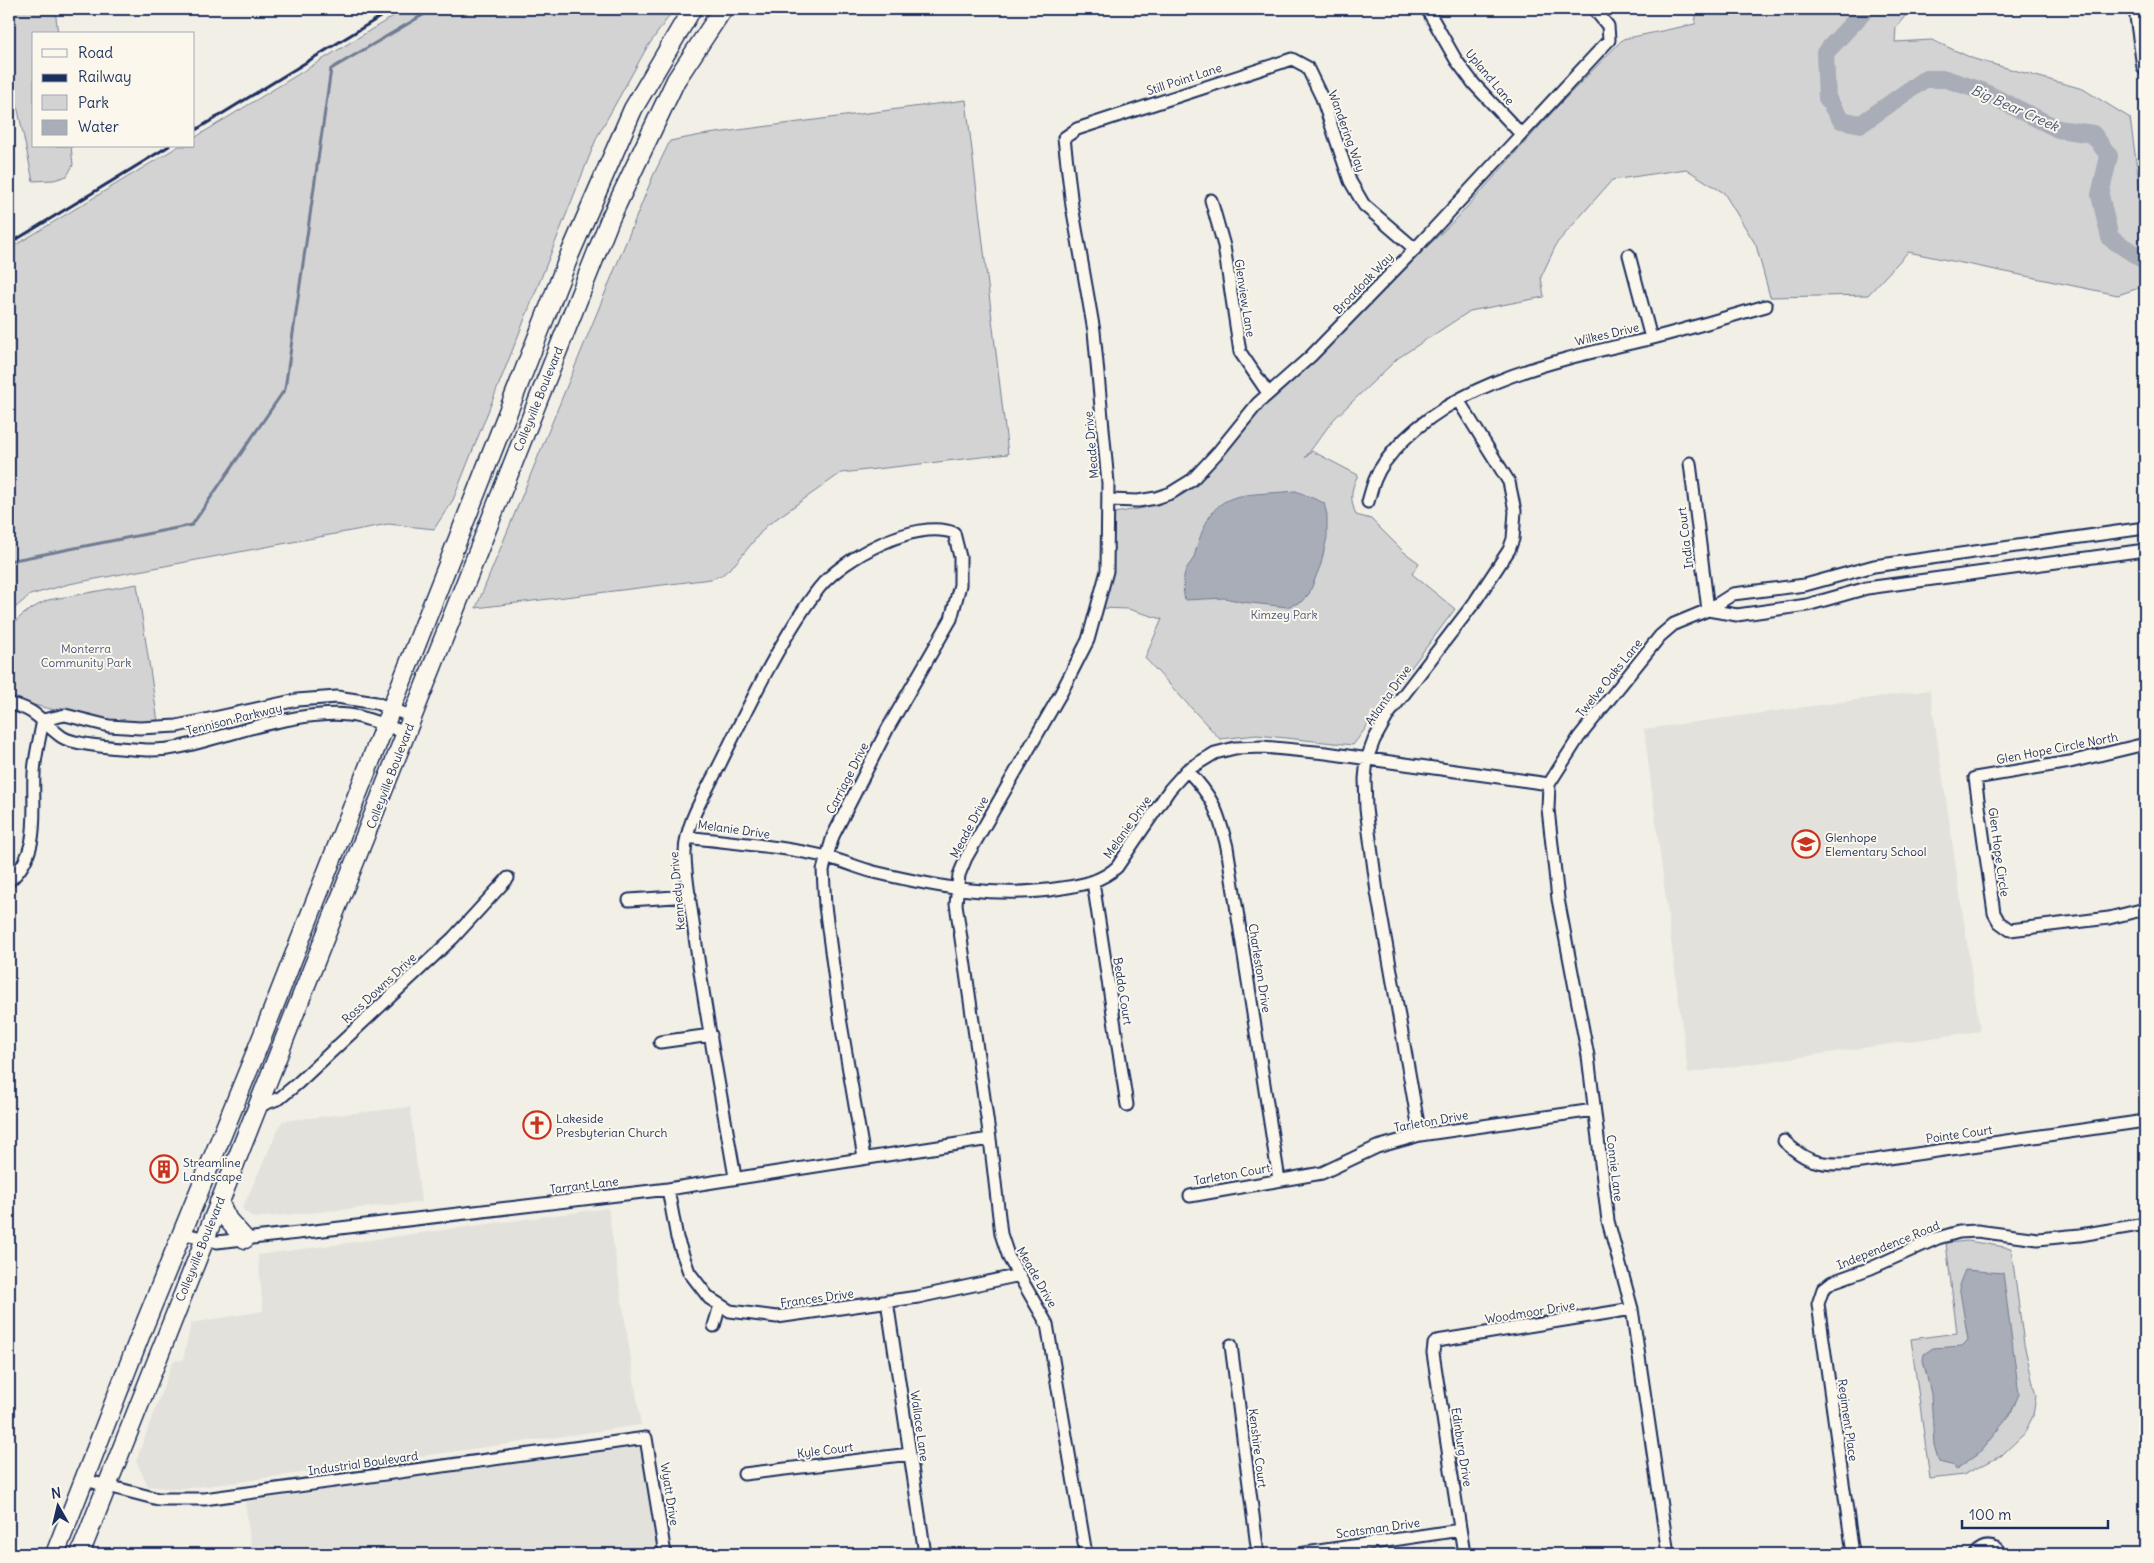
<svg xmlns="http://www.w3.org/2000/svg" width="2154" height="1563" font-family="Delius,sans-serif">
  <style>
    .built { fill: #e2e1dc }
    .green { fill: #d2d3d2; stroke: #768198 }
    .water { fill: #a9adb7; stroke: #707b93 }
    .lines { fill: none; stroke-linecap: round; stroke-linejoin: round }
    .stream { stroke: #707b93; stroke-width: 3 }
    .river { stroke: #a9adb7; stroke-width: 18 }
    .street-casing { stroke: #1b2f5e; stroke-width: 15 }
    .secondary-casing { stroke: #1b2f5e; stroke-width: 19 }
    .primary-casing { stroke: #1b2f5e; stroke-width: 21 }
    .street { stroke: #fbf7ec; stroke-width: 11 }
    .secondary { stroke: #fbf7ec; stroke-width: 15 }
    .primary { stroke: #fbf7ec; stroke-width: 18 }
    .rail { stroke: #1b2f5e; stroke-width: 3 }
    .labels { text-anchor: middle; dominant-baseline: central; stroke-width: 4; stroke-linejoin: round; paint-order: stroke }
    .street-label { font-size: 12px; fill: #1b2f5e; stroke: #fbf7ec }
    .park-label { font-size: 12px; fill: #49587b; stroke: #fbf7ec }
    .poi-label { font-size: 12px; fill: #1b2f5e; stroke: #fbf7ec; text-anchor: start }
    .water-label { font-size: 14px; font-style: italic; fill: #465579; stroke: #fbf7ec }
  </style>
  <rect width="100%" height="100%" fill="#f2efe6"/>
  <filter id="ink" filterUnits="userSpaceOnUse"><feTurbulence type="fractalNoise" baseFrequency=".02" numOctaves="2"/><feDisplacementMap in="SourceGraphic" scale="10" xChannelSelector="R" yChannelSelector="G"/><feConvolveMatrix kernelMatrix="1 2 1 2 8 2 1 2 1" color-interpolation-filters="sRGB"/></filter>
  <g filter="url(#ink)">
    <path class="built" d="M1930,690L1980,1031L1688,1073L1644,729Z
      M410,1107L421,1202L254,1218L242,1209L282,1121Z
      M608,1208L641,1425L224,1484L177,1489L148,1486L136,1461L173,1361L183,1360L191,1323L263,1311L258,1255Z
      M643,1444L659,1554H252L245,1502Z"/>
    <path class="green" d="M9,9H55L58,34H34V146H71L73,165L67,176L54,180L33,181L14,91L9,92Z
      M405,9H674L646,49L597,137L453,500L434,529L388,524L69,584L30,595L9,613V249L179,146H194V138Z
      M1697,9H1911L1896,27L1895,42L1932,40L1974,59L2083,89L2130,118L2145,225V286L2118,295L1908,252L1868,295L1770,297L1756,245L1724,193L1686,169L1612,180L1557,243L1541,277L1544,297L1470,311L1398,358L1333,420L1305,458L1312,451L1358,475C1350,491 1350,499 1356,515L1371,519L1404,552L1419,563L1412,574L1455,609L1353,745L1257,735L1220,739L1145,658L1162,619L1128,609L1102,608L1114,513L1144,508L1190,490L1242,424L1458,217L1557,107L1623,39L1695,24Z
      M966,100L1008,454L841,473L766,526L735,564L722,575L711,579L476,608L653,176L670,141L701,135Z
      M137,584L158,722L108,723L9,699V628C20,615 33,607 48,600Z
      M1968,1241L2011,1248L2024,1344L2036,1396L2033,1416L2024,1434L2001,1456L1963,1475L1930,1479L1911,1339L1957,1333L1946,1243Z"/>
    <path class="water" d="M1296,491L1324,503L1327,515V537L1321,564L1309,594L1301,602L1287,607L1242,602L1225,598L1185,600C1183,591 1182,579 1186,570C1188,565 1192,562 1194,557C1213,487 1231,497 1296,491Z
      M1965,1270L2003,1273L2019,1394L2010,1415L1988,1442L1979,1453L1955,1470V1466L1939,1462L1934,1445L1931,1394L1923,1360L1924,1354L1933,1348L1962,1346L1968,1340L1959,1285Z"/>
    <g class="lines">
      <path class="stream" d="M9,561L192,525L285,389L331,69L433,9"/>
      <path class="river" d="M1866,9L1825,53L1827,98L1841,120L1861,124L1925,79H1946L1982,91L2058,129L2093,134L2109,156L2100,195L2110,238L2145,261"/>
      <g class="street-casing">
        <path id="street" d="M1427,9L1456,60L1474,84L1521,134
          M1211,200L1224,246L1240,352L1268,393
          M1629,255L1651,338
          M1690,463L1708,610
          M1108,500L1138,501L1156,498L1171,493L1192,480L1219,451L1258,403L1311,356L1415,249L1609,40L1608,26L1594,9
          M1368,502C1372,488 1375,475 1384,463C1443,382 1558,360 1649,339C1688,329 1727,317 1766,306
          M1708,610L1737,615L1807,605L1867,588L2145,550
          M9,704C36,708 42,723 62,737C75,746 131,749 148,750C177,751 206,740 233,733C267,723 326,708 360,717C376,721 391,728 407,733
          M43,720L65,715L109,726L140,728L177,726L297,700L337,697L376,703L413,717
          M2145,744L2070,762L1975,778L1994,913L1999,922L2010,930L2109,918L2145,909
          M1187,770C1213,797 1218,811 1227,847L1279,1180
          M1549,784L1548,809L1558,899L1588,1056L1608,1221L1632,1309L1668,1554
          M1549,784L1579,737L1660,636L1674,624L1708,610L1733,594L1805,585L1874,566L2145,528
          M687,837C734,843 782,846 827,857C843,861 858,868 874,872C937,887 998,899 1062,888C1083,885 1102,881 1117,867L1170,789L1187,770L1215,753L1235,748L1263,747L1326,753L1549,784
          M9,881C42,853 32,811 34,773C35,755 40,737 43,720
          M1093,882L1127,1105
          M629,900L690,896
          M660,1042L711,1035
          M259,1106L280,1098L298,1083L453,938L508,878
          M1420,1135L1377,892L1366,809L1365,779L1367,759L1374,740L1388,715L1474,603L1509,550L1513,539L1515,511L1509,482L1458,400
          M1784,1141C1805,1161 1818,1165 1847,1164L2145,1121
          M735,1177C721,1095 705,1013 694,930C691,906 686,881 685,856C684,823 707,791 721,762C748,707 782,636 819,588C843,558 916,518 954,533L960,557V585L951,619L888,728L833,836L823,870L825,906L840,1018L864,1158
          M668,1189L677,1238L689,1272L709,1298L730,1311L777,1317L918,1297L1020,1275
          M1190,1196L1322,1173L1377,1147L1420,1135L1594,1110
          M182,1233L217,1242L298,1233L668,1189L990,1139
          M887,1301L925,1554
          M714,1326L720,1305
          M1231,1345L1258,1554
          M744,1474L910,1454
          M85,1480L158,1499H204L646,1438L665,1554
          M1086,1554L1047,1324L1009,1258L1001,1234L990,1139L956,904L959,875L966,858L1061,693L1088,640L1107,571L1108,483L1094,331L1072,206L1064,138L1077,129L1292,59L1307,67L1322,98L1350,181L1364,205L1415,249
          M1299,1554L1460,1530
          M1464,1554L1433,1353L1434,1344L1437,1341L1632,1309
          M1853,1554L1818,1304L1823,1289L1832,1282L1871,1268L1938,1238L1959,1232L1977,1231L2038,1239L2080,1235L2145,1224
          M1975,1554C1981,1547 1988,1545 1997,1549L1999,1554"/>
      </g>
      <g class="secondary-casing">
        <path id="secondary" d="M2137,9L2145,67"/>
      </g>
      <g class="primary-casing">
        <path id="primary" d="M219,1202L228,1220L245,1239
          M55,1554L140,1336L262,1037L570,254L633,109L692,9
          M80,1554L610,219L676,80L723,9"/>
      </g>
      <use href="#street" class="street"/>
      <use href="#secondary" class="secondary"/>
      <use href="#primary" class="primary"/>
      <path class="rail" d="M194,131L393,9
        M9,244L169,146"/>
    </g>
  </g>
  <defs>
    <g id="school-ring" transform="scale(1.4375)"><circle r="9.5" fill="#fbf7ec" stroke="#c8321e" stroke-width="1.5"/><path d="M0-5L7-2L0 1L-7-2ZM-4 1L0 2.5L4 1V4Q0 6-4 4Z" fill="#c8321e"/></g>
    <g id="church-ring" transform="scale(1.4375)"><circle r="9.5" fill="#fbf7ec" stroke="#c8321e" stroke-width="1.5"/><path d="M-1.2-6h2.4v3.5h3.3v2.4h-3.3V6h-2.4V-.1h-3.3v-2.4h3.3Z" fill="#c8321e"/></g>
    <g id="building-ring" transform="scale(1.4375)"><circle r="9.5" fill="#fbf7ec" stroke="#c8321e" stroke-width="1.5"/><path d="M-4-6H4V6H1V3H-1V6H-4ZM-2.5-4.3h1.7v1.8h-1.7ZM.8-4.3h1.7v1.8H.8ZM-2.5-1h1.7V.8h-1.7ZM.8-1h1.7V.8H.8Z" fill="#c8321e"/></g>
  </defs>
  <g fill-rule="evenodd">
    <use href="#school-ring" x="1806" y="844"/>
    <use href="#church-ring" x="537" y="1125"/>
    <use href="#building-ring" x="164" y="1169"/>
  </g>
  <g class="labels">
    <g class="street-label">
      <text transform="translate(1490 77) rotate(50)">Upland Lane</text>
      <text transform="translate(1184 79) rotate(-18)">Still Point Lane</text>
      <text transform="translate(1347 131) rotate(70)">Wandering Way</text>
      <text transform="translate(1363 283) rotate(-46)">Broadoak Way</text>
      <text transform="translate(1245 298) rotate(81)">Glenview Lane</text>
      <text transform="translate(1607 334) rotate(-13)">Wilkes Drive</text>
      <text transform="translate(538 399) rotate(-68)">Colleyville Boulevard</text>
      <text transform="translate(1091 445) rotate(-95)">Meade Drive</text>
      <text transform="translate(1685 538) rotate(-97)">India Court</text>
      <text transform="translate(1609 678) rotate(-51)">Twelve Oaks Lane</text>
      <text transform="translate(1388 695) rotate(-55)">Atlanta Drive</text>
      <text transform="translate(234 719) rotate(-14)">Tennison Parkway</text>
      <text transform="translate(2057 748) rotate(-11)">Glen Hope Circle North</text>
      <text transform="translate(390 776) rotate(-69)">Colleyville Boulevard</text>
      <text transform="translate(847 778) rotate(-63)">Carriage Drive</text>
      <text transform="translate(969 827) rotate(-62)">Meade Drive</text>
      <text transform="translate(1127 827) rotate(-55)">Melanie Drive</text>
      <text transform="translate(734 829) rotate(8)">Melanie Drive</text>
      <text transform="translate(1999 852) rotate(82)">Glen Hope Circle</text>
      <text transform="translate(677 891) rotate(-95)">Kennedy Drive</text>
      <text transform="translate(1260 968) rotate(81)">Charleston Drive</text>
      <text transform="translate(379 988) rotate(-43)">Ross Downs Drive</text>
      <text transform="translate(1123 991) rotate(81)">Beddo Court</text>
      <text transform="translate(1431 1121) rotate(-10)">Tarleton Drive</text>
      <text transform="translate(1959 1134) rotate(-8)">Pointe Court</text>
      <text transform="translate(1615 1168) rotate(83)">Connie Lane</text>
      <text transform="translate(1232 1174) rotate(-10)">Tarleton Court</text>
      <text transform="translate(584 1185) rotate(-7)">Tarrant Lane</text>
      <text transform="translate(1888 1245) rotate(-22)">Independence Road</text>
      <text transform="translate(200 1249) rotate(-68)">Colleyville Boulevard</text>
      <text transform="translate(1037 1277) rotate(60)">Meade Drive</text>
      <text transform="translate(817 1298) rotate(-8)">Frances Drive</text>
      <text transform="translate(1530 1312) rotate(-9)">Woodmoor Drive</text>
      <text transform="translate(1848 1420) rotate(82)">Regiment Place</text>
      <text transform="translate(920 1426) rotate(82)">Wallace Lane</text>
      <text transform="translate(1462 1447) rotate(81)">Edinburg Drive</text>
      <text transform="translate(1258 1448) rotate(83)">Kenshire Court</text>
      <text transform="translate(825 1450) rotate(-7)">Kyle Court</text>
      <text transform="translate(363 1463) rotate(-8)">Industrial Boulevard</text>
      <text transform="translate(670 1494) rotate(81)">Wyatt Drive</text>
      <text transform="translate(1378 1528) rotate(-8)">Scotsman Drive</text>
    </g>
    <g class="park-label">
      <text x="1284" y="614">Kimzey Park</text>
      <text x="86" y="648">Monterra<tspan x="86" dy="14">Community Park</tspan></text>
    </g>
    <g class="poi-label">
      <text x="1825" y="837">Glenhope<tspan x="1825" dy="14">Elementary School</tspan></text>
      <text x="556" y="1118">Lakeside<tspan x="556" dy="14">Presbyterian Church</tspan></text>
      <text x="183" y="1162">Streamline<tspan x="183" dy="14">Landscape</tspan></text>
    </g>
    <g class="water-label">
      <text transform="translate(2015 108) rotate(24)">Big Bear Creek</text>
    </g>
  </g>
  <rect width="2154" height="1563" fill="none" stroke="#fbf7ec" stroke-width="30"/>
  <rect x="15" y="15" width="2124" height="1533" fill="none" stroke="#1b2f5e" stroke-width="2" filter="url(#ink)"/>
  <rect x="32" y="32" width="162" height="115" fill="#fbf7ec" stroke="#a1a7b3"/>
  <rect x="42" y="49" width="25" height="8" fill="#fbf7ec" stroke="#a1a7b3"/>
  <text x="78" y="58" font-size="15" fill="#1b2f5e">Road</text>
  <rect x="42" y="74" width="25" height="8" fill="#1b2f5e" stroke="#a1a7b3"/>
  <text x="78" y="82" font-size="15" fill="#1b2f5e">Railway</text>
  <rect x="42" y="95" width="25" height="15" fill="#d2d3d2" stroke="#a1a7b3"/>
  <text x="78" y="108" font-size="15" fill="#1b2f5e">Park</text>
  <rect x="42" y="120" width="25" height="15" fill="#a9adb7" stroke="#a1a7b3"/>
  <text x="78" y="132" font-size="15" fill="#1b2f5e">Water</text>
  <g transform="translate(58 1506) rotate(352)" stroke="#fbf7ec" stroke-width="4" paint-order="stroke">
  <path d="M0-4L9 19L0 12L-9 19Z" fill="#1b2f5e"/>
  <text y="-8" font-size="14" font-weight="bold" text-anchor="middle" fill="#1b2f5e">N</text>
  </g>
  <path d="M1962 1520v8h146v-8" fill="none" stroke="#1b2f5e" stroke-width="2.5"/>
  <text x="1969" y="1520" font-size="15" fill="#1b2f5e" stroke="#fbf7ec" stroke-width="4" paint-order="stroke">100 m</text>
</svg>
